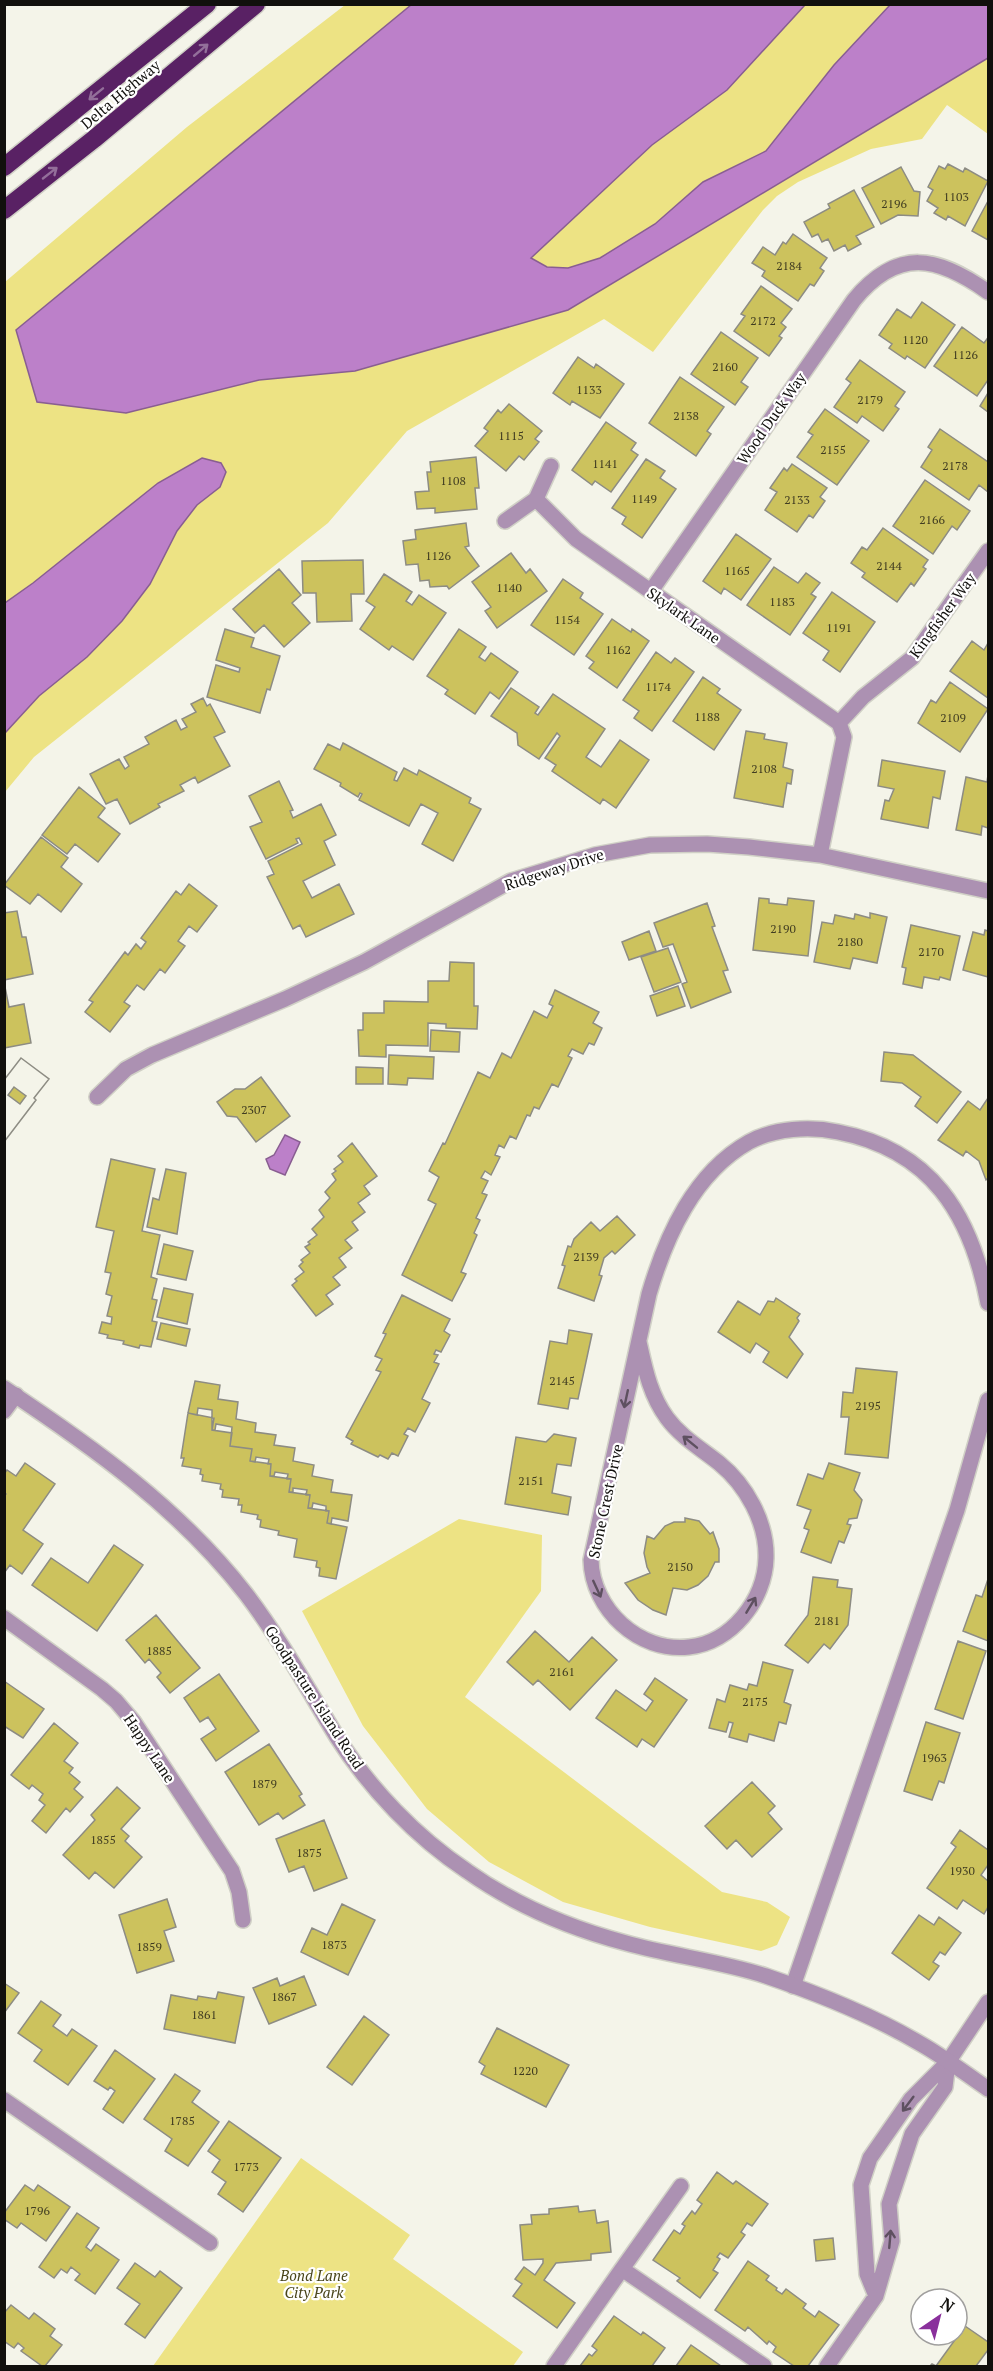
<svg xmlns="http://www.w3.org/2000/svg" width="993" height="2371" font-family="'PT Serif',serif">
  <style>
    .green { fill: #ede384 }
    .water { fill: #bc80c9; stroke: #895e91; stroke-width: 1.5 }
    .building { fill: #ccc25d; stroke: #8d8c83; stroke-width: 1.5; fill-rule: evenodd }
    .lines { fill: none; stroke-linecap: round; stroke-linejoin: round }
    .minor-casing { stroke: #d0d0c6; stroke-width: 18 }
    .tertiary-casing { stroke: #d0d0c6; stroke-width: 18 }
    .motorway-casing { stroke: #d0d0c6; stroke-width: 21 }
    .minor { stroke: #ac91b2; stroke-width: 15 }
    .tertiary { stroke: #ac91b2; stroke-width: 15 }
    .motorway { stroke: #592164; stroke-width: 18 }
    .oneway { stroke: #936f9a }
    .oneway2 { stroke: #5e5060 }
    .labels { text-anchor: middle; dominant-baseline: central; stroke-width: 4.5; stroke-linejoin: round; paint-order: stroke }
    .number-label { font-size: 12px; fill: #403c21 }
    .street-label { font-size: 15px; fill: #11100d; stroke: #fff }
    .park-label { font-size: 15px; font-style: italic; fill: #49451b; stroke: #fff }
  </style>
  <rect width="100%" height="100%" fill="#f4f4e9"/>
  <path class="green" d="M345,5H411L16,330L259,380L355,371L568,310L988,58V134L947,105L922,139L871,149L798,182L777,196L763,210L653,352L604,319L407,431L328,523L34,757L5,792V282L187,127Z
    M805,5H890L834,65L766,151L703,182L655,224L600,258L568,268L547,267L531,258L652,145L727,90Z
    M459,1519L542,1535L541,1591L465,1697L722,1892L767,1902L790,1917L777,1945L761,1951L650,1927L563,1902L489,1862L427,1809L363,1726L302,1611Z
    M301,2158L410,2235L393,2259L523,2352L513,2366H153Z"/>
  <path class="water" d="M411,5H805L727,90L652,145L531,258L547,267L568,268L600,258L655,224L703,182L766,151L834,65L890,5H988V58L568,310L355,371L259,380L126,413L37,402L16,330Z
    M202,458L221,463L226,472L220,487L197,505L177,531L150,584L122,621L87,657L39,696L5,733V603L33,583L158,483Z
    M285,1135L300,1142L285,1175L270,1169L266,1159L274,1155Z"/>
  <path class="building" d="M948,164L963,172L965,168L988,181L965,226L948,216L946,220L934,213L938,208L927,201L933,190L928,187L939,166L945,169Z
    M901,167L914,191L920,192L918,216L898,215L881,224L862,188Z
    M854,190L874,227L856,236L861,244L848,251L845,245L834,251L828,239L822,242L818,234L812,237L804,222L830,208L828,204Z
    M988,201V240L972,231Z
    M793,234L827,258L820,268L824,271L814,286L810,284L798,301L762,276L765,271L752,263L763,247L775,255L783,242L786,244Z
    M761,286L792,309L781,323L786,327L779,336L782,338L769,356L734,331L745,316L741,314Z
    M922,302L955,325L925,368L907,356L905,359L889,348L892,344L879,335L897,309L911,318Z
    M962,327L984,343L987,339L988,340V380L977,396L934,366Z
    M721,332L758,358L741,382L748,387L735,405L691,374Z
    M578,357L594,368L596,364L624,384L600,418L572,401L570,405L553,393Z
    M860,360L905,392L895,406L899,409L883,431L862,416L857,423L834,407L851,383L846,379Z
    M680,377L724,407L707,431L711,434L696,456L649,423Z
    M988,393V412L980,406Z
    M509,404L542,431L535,439L539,442L524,460L519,456L506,471L475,446L488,431L484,428L498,410L501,413Z
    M825,409L869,441L837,485L797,457L813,435L808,432Z
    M606,422L636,443L631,450L638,455L611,492L595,481L592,485L572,470Z
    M940,429L988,462V492L979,485L969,500L921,467L932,450L928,447Z
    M476,457L479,488H475L477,509L435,513V508L417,509L415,492L429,491L427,472H431L430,462Z
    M646,459L665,471L660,478L676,489L642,538L622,524L626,517L612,508Z
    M792,464L827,488L820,497L825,501L813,518L809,515L797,532L765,510L777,492L770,488L784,468L787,471Z
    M925,480L970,511L957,530L952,526L933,554L893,526Z
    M466,523L469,546L465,547L479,566L449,589L447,586L430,587L429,580L420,581L418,564L406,565L403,541L416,539L415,530Z
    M883,528L928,560L923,567L926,569L914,586L911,583L897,602L862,577L865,573L851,563L862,547L867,550Z
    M736,534L771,559L741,600L724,588L721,594L703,581Z
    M511,553L526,573L530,569L547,591L497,628L485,611L491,607L472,582Z
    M363,560L364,594H351L352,621L317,622L316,593H303L302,561Z
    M774,567L798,583L806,573L820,583L811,594L816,597L790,635L747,605Z
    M279,569L301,595L292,603L310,623L284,647L264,625L255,633L233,609Z
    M384,574L412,592L406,601L412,605L419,595L446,613L413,660L392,646L389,650L360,629L375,607L366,601Z
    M563,579L583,593L580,598L603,614L574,655L531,625Z
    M832,592L875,622L840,672L823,660L829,651L803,633Z
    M612,619L631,632L632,629L649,641L617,688L589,668L594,662L586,656Z
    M225,629L254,638L251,647L280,656L270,690L267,689L260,713L207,697L216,665L239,672L240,668L216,660Z
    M459,629L486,647L479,657L485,661L491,653L518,672L499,699L490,692L475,714L445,694L448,690L427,676Z
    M972,641L984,650L988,643V698L950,671Z
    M656,652L671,663L675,658L694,672L652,731L634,718L639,711L623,700Z
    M703,677L720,689L717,693L741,710L714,750L673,721Z
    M950,682L988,709L960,752L918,723L931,700L936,703Z
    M511,688L539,707L535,713L538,715L553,694L605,729L586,757L601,767L620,740L649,760L616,808L603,799L600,804L552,771L556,765L545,758L560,736L557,733L539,759L518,745L517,733L491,716Z
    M203,698L207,706L210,704L225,732L214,737L230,766L198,783L195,777L180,785L184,791L158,804L160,807L130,824L117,799L106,804L90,774L119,759L125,769L129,766L124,757L149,744L145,737L176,720L181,730L187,727L182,719L196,712L191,704Z
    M746,731L765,734L764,739L787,743L783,767L793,770L791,784L787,783L783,807L734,798Z
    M343,743L397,772L394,780L397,781L404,768L417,775L419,770L471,798L469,803L481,809L453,861L422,844L438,813L421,804L409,826L359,800L362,794L360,793L358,797L340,786L341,783L314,769L328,744L340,750Z
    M882,760L945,771L940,799L933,797L928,828L881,819L885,800L889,801L894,789L878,786Z
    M988,775V828L982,826L981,835L956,830L966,777L987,782Z
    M279,781L293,810L290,811L293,818L321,804L336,835L324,841L335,865L303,881L312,898L339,884L354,914L306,937L300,925L293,929L267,877L274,874L268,861L302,844L299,838L296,839L298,843L266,859L250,827L262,822L249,796Z
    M79,787L105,808L98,817L120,834L98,862L75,844L67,854L42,835Z
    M41,837L68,858L61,867L82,884L61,912L38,894L30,904L4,885Z
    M189,884L217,906L197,932L189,926L178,941L185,946L165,973L160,969L144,990L137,985L124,1002L130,1006L110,1032L85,1012L93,1002L89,1000L125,952L128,955L136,944L141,949L146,942L141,938L176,891L181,895Z
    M759,898L769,899V903L787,905L788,898L814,901L808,956L753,950Z
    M707,903L715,926L712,927L728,970L723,971L731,992L691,1008L682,984L687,982L673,944L663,947L654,923Z
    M17,911L22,937H26L33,974L4,980V913Z
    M870,913L887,917L877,963L853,958L850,969L814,962L822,922L833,924L835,915L854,919L855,914L870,918Z
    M911,925L960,936L950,980L940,977L939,980L924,977L922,988L903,984L906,968L902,967Z
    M985,930L988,931V977L963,970L973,932L984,935Z
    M649,931L656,951L629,960L622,942Z
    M668,948L681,982L654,992L641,957Z
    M450,962L474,963V1006H478L477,1029L446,1028V1024L428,1023V1046L386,1045V1057L359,1056L358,1030H363V1013H384V1001L428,1002V981H449Z
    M4,982L9,1007L24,1004L31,1043L4,1048Z
    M678,986L685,1006L657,1016L650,996Z
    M555,990L599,1012L593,1023L602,1028L594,1045L589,1043L583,1054L572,1049L568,1056L572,1058L558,1087L552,1084L539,1109L534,1107L530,1116L527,1115L516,1139L510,1136L504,1148L499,1145L495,1155L500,1157L491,1175L485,1171L481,1178L488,1181L482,1193L487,1195L476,1218L480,1220L474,1233L477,1235L461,1272L466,1274L452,1301L402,1275L436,1204L428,1200L439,1177L429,1171L443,1143L445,1144L478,1072L490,1078L502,1053L511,1058L534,1011L547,1018L553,1006L549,1004Z
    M431,1030L460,1032L459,1052L430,1051Z
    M884,1052L913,1055L961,1092L937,1123L915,1106L921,1097L902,1083L881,1081Z
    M389,1055L434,1057L433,1079L408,1078L407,1085L388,1084Z
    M21,1058L49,1079L34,1098L36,1100L4,1142V1080ZM14,1087L26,1096L20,1104L8,1095Z
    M21,1058L49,1079L34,1098L36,1100L4,1142V1080Z
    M356,1067L383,1068V1084H356Z
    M261,1077L290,1116L256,1142L237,1117L227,1116L217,1102L235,1089H245Z
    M988,1098V1178L986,1180L979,1161L966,1151L963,1156L938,1140L968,1101L980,1110Z
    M352,1143L377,1176L364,1186L370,1194L358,1203L365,1212L352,1222L358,1230L345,1240L352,1248L339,1258L346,1267L333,1277L340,1285L326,1295L333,1304L316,1316L292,1285L297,1281L295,1279L304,1272L299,1266L303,1262L301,1260L310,1253L305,1247L310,1244L308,1242L317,1235L312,1229L324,1217L319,1210L330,1198L325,1192L336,1180L332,1174L336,1171L334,1169L343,1162L338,1156Z
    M111,1159L155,1169L142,1231L160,1235L151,1277L157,1279L152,1299L157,1300L152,1321L157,1322L151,1347L140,1345L139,1348L123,1344L124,1341L107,1338L108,1335L99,1333L102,1322L111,1324L112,1317L107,1316L112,1296L106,1294L111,1273L105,1272L114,1231L96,1227Z
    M166,1169L186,1173L177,1234L147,1227L153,1198L159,1200Z
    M617,1216L635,1235L615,1254L612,1251L604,1258L599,1275L602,1276L594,1301L558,1288L565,1266L562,1265L568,1246L571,1247L574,1239L591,1222L600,1231Z
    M164,1244L193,1251L186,1280L157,1274Z
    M164,1288L193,1294L187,1324L157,1317Z
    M402,1295L450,1319L444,1331L450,1335L441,1352L436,1350L434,1354L438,1355L434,1362L439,1364L422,1399L430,1403L415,1432L408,1428L404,1434L408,1436L398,1456L392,1453L388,1459L380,1455L378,1457L351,1444L353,1441L346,1437L381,1372L376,1370L382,1359L375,1356L386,1334L383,1333Z
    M776,1298L800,1314L797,1318L799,1321L789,1337L803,1354L787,1378L763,1362L769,1352L756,1343L750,1353L718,1332L738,1301L760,1315L768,1301L774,1302Z
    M161,1323L190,1329L186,1346L157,1339Z
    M569,1330L592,1334L578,1399L570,1398L568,1409L538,1404L550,1341L567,1344Z
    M856,1368L897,1372L888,1458L845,1454L849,1417H841L843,1392L853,1393Z
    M195,1381L220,1385L218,1399L238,1402L236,1419L256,1423L255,1432L276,1435L274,1445L295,1448L293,1461L314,1465L312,1476L333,1480L331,1492L352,1495L348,1521L332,1518L331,1524L327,1523L329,1511H326V1506L313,1503L312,1508H308L310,1495H306L307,1490L293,1488V1492H289L291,1479H287L288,1474L275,1472L274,1476H270L271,1464H268L269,1459L256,1457L255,1462L250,1461L252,1449L230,1446L232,1427L216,1424L215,1430H212V1410L198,1408L197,1415L188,1413Z
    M188,1413L214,1418L212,1430L232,1433L230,1446L252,1449L250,1461L271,1464L270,1476L291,1479L289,1492L310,1495L308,1508L329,1511L327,1523L347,1527L336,1579L319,1576L320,1568L316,1567L317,1561L294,1557L297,1539L278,1535L279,1531L260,1527L261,1520L257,1519L258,1515L241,1512L242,1505H238L239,1499L222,1497L223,1490L220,1489L221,1484L202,1481L203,1475L200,1474L201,1469L182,1466L184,1458H181Z
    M554,1434L576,1438L571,1466L557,1464L552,1493L571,1497L568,1515L505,1504L516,1437L546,1442Z
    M25,1463L55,1484L23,1530L43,1544L22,1574L10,1565L4,1573V1496L6,1494L4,1492V1474L7,1470L16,1476Z
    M829,1463L860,1473L854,1490L862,1500L857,1518L849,1519L847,1524L851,1525L844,1543L839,1541L831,1563L801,1552L809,1530L804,1528L811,1510L797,1505L808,1474L823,1479Z
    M685,1518L699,1521L710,1534L713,1532L719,1549V1562H715L708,1576L698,1585L687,1590L673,1588L666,1615L653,1610L638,1600L625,1583L650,1573L647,1567L644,1553L647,1536L654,1539L665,1526L674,1522H685Z
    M114,1545L143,1565L97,1631L32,1585L51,1558L88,1583Z
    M813,1577L838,1580L837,1587L852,1589L848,1625L830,1649L824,1644L808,1663L785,1645L808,1615Z
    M988,1579V1641L963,1631L976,1595L982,1597Z
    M156,1615L200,1668L170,1693L157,1677L161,1673L149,1659L145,1663L126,1640Z
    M535,1631L569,1662L592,1637L617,1660L570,1710L538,1680L533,1685L507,1662Z
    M958,1641L986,1651L963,1719L935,1709Z
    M763,1662L793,1670L784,1702L791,1705L786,1724L779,1722L774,1741L749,1734L747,1742L729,1737L733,1723L729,1722L726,1732L709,1728L717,1699L725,1702L730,1685L747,1690L749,1684L757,1686Z
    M219,1674L259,1731L216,1761L201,1739L216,1729L208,1717L200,1722L184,1698Z
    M655,1678L687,1700L654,1747L642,1739L637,1747L596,1718L616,1690L646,1711L653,1701L644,1694Z
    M4,1681L44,1709L23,1738L4,1726Z
    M926,1722L960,1733L944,1783L939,1781L932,1800L904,1791Z
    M54,1723L78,1743L64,1761L73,1768L69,1773L80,1782L74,1789L83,1797L70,1812L66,1808L46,1833L32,1821L45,1805L39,1800L43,1794L32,1785L29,1789L11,1775Z
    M269,1744L302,1794L299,1796L305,1805L283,1819L278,1813L259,1825L225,1772Z
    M752,1782L775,1806L768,1813L782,1829L752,1857L736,1840L727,1849L705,1826Z
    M117,1787L140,1808L121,1829L129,1836L125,1841L142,1857L114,1888L95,1872L89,1879L63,1855L95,1820L91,1815Z
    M324,1820L347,1878L314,1891L304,1866L289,1872L276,1839Z
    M960,1830L988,1850V1865L981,1875L988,1881V1907L984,1914L963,1900L957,1909L927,1888L956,1847L951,1843Z
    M167,1899L176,1927L164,1931L174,1961L137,1973L119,1915Z
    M342,1904L375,1920L348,1975L301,1952L312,1928L327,1935Z
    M919,1915L934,1925L939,1917L961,1933L945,1955L940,1952L933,1962L939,1966L929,1980L892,1953Z
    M304,1976L316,2005L269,2024L253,1988L277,1978L280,1986Z
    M4,1983L19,1993L4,2013Z
    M218,1992L244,1997L235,2043L164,2029L171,1995L197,2000L198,1996L216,1999Z
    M41,2001L61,2015L53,2026L67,2036L72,2029L97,2046L68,2085L34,2061L42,2050L18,2033Z
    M364,2016L389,2035L352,2085L327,2067Z
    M497,2028L569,2065L546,2107L481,2074L485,2066L479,2062Z
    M115,2050L155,2079L123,2123L103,2109L115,2091L110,2087L108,2090L94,2081Z
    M175,2074L200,2091L192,2102L219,2122L188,2166L165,2151L172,2139L144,2119Z
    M229,2121L281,2158L243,2212L218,2194L226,2182L212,2172L220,2160L208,2151Z
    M717,2172L733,2184L736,2181L768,2204L752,2226L747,2223L741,2232L745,2235L728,2258L720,2253L717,2257L720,2259L713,2270L718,2273L700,2298L677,2281L680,2278L653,2260L674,2230L680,2234L685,2226L682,2224L692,2211L695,2214L702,2204L697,2200Z
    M25,2185L34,2191L38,2185L70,2207L46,2241L21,2223L17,2228L4,2219V2213Z
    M578,2206L579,2212L595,2210L597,2223L608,2221L611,2252L591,2254V2260L556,2263L544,2280L575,2303L557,2328L513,2296L522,2284L515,2279L524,2267L535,2275L543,2263V2259L523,2260L520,2225L532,2224L531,2215L549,2214V2209Z
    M77,2213L99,2228L86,2247L91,2251L96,2244L119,2260L95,2294L75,2280L80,2274L71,2267L67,2273L61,2269L54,2278L39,2267Z
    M833,2238L835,2259L816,2261L814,2240Z
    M748,2261L769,2276L766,2280L777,2288L776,2290L782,2294L786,2289L806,2304L803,2308L815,2317L819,2311L839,2325L808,2366H794L773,2352L776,2347L769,2341L767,2344L748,2327L745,2331L715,2310Z
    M135,2263L155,2277L160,2271L182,2288L145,2338L125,2324L140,2304L117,2288Z
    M11,2305L29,2319L34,2313L55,2329L50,2336L62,2345L45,2366H42L21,2351L24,2348L18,2343L14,2348L4,2341V2313Z
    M614,2316L641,2335L643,2332L665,2348L652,2366H580L589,2354L592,2356L597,2350L592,2346Z
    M965,2326L988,2342V2350L976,2366H930L932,2364L936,2366Z
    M691,2345L721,2366H676Z"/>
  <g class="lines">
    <g class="minor-casing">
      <path id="minor" d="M536,499L576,539L839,723
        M505,521L536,499L551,466
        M651,591L854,300C898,247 937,256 988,292
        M839,723L863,697L912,658L988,551
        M820,855L844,737L839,723
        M97,1097L126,1069L152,1055L285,999L364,962L511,881L595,855L650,845L707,844L749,847L820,855L988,891
        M639,1342C645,1369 650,1395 667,1418C681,1437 700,1448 719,1463C746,1485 767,1522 766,1558C765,1600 731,1643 689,1647C639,1653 592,1609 591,1560L649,1294C666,1236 694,1173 749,1142C775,1128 810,1126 838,1132C931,1150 971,1214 988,1303
        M4,1411L16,1395
        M4,1618L102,1689L116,1701L133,1721L232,1871L239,1892L243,1920
        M793,1986L957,1510L988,1400
        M4,2100L210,2243
        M622,2269L681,2186
        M876,2296L867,2274L861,2185L870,2158L911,2099L948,2062L988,2002
        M554,2366L622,2269L764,2366
        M827,2366L876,2296L892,2241L889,2204L912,2134L945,2087L948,2062"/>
    </g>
    <g class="tertiary-casing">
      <path id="tertiary" d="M4,1388C93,1447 180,1509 246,1594C281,1640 307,1688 337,1737C370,1789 416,1837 467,1871C515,1905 569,1928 626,1943C672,1956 720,1961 766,1976C819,1994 872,2015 921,2044C944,2057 966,2074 988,2089"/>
    </g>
    <g class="motorway-casing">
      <path id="motorway" d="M4,167L207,4
        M4,210L94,139L256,4"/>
    </g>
    <use href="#minor" class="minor"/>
    <use href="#tertiary" class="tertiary"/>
    <use href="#motorway" class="motorway"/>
  </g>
  <defs><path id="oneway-shaft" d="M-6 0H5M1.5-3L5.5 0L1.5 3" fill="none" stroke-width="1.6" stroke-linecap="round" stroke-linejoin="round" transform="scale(1.5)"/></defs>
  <g class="oneway">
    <use href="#oneway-shaft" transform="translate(201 50) rotate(-40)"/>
    <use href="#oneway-shaft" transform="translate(96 94) rotate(141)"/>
    <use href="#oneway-shaft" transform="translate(50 173) rotate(-38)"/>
  </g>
  <g class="oneway2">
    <use href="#oneway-shaft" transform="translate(626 1399) rotate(102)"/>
    <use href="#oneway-shaft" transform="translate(690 1442) rotate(-141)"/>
    <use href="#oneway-shaft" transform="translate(597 1589) rotate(65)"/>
    <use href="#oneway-shaft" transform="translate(751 1605) rotate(-59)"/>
    <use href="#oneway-shaft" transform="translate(908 2104) rotate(127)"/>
    <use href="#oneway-shaft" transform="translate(890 2239) rotate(-85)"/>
  </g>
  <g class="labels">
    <g class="number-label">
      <text x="956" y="196">1103</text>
      <text x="894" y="203">2196</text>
      <text x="789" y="265">2184</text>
      <text x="763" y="320">2172</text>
      <text x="915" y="339">1120</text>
      <text x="965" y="354">1126</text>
      <text x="725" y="366">2160</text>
      <text x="589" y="389">1133</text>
      <text x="870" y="399">2179</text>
      <text x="686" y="415">2138</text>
      <text x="511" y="435">1115</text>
      <text x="833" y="449">2155</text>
      <text x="605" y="463">1141</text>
      <text x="955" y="465">2178</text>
      <text x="453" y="480">1108</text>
      <text x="644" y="498">1149</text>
      <text x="797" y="499">2133</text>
      <text x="932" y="519">2166</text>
      <text x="438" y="555">1126</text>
      <text x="889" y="565">2144</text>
      <text x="737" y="570">1165</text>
      <text x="509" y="587">1140</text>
      <text x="782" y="601">1183</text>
      <text x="567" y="619">1154</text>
      <text x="839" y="627">1191</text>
      <text x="618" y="649">1162</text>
      <text x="658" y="686">1174</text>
      <text x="707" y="716">1188</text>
      <text x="953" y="717">2109</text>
      <text x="764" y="768">2108</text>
      <text x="783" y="928">2190</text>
      <text x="850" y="941">2180</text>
      <text x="931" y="951">2170</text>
      <text x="254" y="1109">2307</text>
      <text x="586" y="1256">2139</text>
      <text x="562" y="1380">2145</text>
      <text x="868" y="1405">2195</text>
      <text x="531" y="1480">2151</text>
      <text x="680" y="1566">2150</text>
      <text x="827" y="1620">2181</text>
      <text x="159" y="1650">1885</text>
      <text x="562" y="1671">2161</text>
      <text x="755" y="1701">2175</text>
      <text x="934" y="1757">1963</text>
      <text x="264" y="1783">1879</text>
      <text x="103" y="1839">1855</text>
      <text x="309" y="1852">1875</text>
      <text x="962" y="1870">1930</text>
      <text x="334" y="1944">1873</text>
      <text x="149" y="1946">1859</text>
      <text x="284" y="1996">1867</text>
      <text x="204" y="2014">1861</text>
      <text x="525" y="2070">1220</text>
      <text x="182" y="2120">1785</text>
      <text x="246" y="2166">1773</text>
      <text x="37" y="2210">1796</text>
    </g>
    <g class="street-label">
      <text transform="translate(120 94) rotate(-40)">Delta Highway</text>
      <text transform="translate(771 418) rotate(-55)">Wood Duck Way</text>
      <text transform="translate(684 615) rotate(35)">Skylark Lane</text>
      <text transform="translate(942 615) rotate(-54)">Kingfisher Way</text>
      <text transform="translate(554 869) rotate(-18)">Ridgeway Drive</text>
      <text transform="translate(605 1501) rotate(-78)">Stone Crest Drive</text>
      <text transform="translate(315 1697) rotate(57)">Goodpasture Island Road</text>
      <text transform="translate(150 1748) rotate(56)">Happy Lane</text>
    </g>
    <g class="park-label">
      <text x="314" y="2275">Bond Lane<tspan x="314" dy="17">City Park</tspan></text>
    </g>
  </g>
  <rect width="993" height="2371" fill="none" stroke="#11100d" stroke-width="12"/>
  <g transform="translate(939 2317) rotate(35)"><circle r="28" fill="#ffffff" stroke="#a09f9e" stroke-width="1.5"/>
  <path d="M0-4.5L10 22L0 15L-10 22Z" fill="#8a309c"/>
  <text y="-9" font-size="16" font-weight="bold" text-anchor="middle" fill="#11100d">N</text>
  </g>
</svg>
